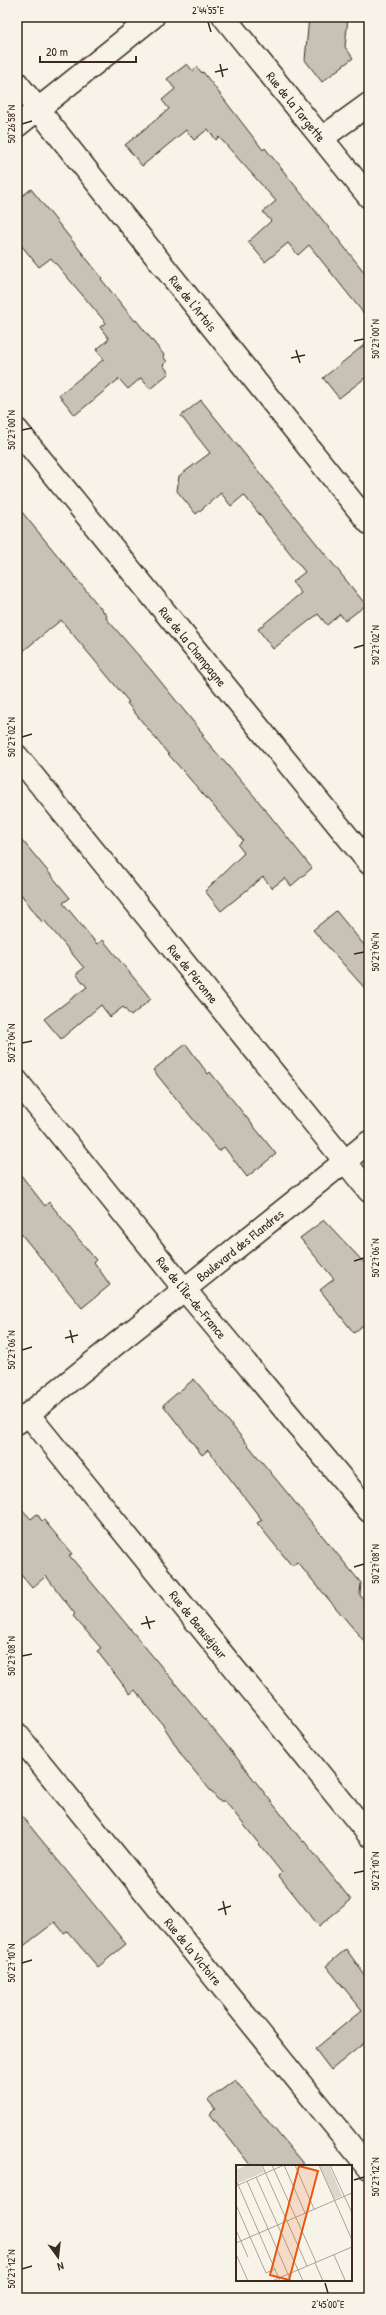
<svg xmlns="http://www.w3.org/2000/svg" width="386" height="2315" font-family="'Patrick Hand',sans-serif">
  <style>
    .building { fill: #c8c1b6; stroke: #3b2a1e }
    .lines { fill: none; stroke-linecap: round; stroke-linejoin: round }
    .minor-casing { stroke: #3b2a1e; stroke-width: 25 }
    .minor { stroke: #f7f3e8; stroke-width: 22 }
    .ticks { fill: none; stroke: #3b2a1e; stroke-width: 1.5 }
    .labels { text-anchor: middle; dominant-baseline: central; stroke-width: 3; stroke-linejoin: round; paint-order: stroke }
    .street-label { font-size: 13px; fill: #3b2a1e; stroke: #f7f3e8 }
    .inset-road { fill: none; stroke: #aca397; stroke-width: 1 }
    .view { fill: #e8590c; fill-opacity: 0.15; stroke: #e8590c; stroke-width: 2 }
    .inset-edge { fill: none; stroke: #3b2a1e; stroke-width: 2 }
    .neatline { fill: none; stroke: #3b2a1e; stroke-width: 1.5 }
    .ticks-label { font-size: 10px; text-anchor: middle; fill: #3b2a1e }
  </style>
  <rect width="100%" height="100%" fill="#f7f3e8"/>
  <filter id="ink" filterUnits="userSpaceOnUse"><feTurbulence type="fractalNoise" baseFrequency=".025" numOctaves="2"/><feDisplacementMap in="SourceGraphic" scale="8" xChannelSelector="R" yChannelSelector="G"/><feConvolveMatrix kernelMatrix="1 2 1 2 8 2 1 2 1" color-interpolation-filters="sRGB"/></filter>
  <g filter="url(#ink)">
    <path class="building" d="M309,17H348L345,47L353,58L322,82L305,60Z
      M187,64L193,71L197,67L202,73L203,72L263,150L265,148L369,278V320L309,245L298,255L288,243L265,262L257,252L248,242L271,221L263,212L276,201L219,137L216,140L208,129L194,140L186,130L142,166L125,145L169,109L162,100L175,89L167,79Z
      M31,189L102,278L101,279L135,321L136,320L164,355L163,356L167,362L163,365L169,373L150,389L141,378L128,389L119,379L75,415L59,395L104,359L96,350L109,339L100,327L106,323L51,258L39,267L17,240V200Z
      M369,341V375L339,398L323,378Z
      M201,400L366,605L345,621L340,614L327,625L318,614L273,649L258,629L301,593L292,582L305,572L244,495L231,506L221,493L196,514L177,491L179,476L210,453L181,416Z
      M17,506L107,616L106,618L152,671L204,735L202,736L255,797L312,868L291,886L285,878L272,888L263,877L221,911L205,891L244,853L238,845L243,840L169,755L127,703L129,702L61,620L17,656Z
      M17,834L70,898L63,903L97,944L103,940L151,999L131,1016L123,1007L110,1017L101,1005L61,1039L44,1019L87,987L76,974L84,968L44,920L42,922L17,889Z
      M336,911L369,951V993L313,930Z
      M186,1044L208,1074L210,1072L276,1154L247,1177L224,1147L219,1151L153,1070Z
      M17,1170L45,1206L49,1202L73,1232L96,1260L94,1262L110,1285L82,1308L17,1229Z
      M324,1220L369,1268V1320L354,1333L320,1290L334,1279L300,1238Z
      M194,1379L361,1583L360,1595L369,1607V1647L297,1562L292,1566L257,1523L262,1520L208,1450L202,1455L163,1405Z
      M17,1504L31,1519L37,1514L42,1521L44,1520L72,1554L69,1555L237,1758L303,1842L304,1841L351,1900L319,1926L279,1876L282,1873L225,1801H219L183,1757L163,1725L135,1690L130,1694L114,1673L97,1651L101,1648L73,1616L75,1614L46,1576L32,1588L17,1570Z
      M17,1810L126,1944L98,1967L67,1931L64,1933L55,1922L17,1951Z
      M346,1949L369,1981V2039L331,2070L315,2049L362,2010L326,1966Z
      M235,2080L258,2109L305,2166H251L210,2114L215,2109L208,2100Z"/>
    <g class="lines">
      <g class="minor-casing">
        <g id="minor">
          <path id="s1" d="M224,17L369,197"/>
          <path id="s2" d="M17,83L369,523"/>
          <path d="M17,126L153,17"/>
          <path d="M322,138L369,104"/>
          <path id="s3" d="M17,430L369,863"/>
          <path id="s4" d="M17,756L369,1191"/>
          <path id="s5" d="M17,1081L185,1290L369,1511"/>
          <path id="s6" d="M28,1414L369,1835"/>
          <path id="s7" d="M17,1423L369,1142"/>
          <path id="s8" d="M17,1734L369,2168"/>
        </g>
      </g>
      <use href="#minor" class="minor"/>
    </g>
  </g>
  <path class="ticks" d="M208,22L211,32M220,64L223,77M215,72L228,69M22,124L32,121M354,341L364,339M296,350L300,363M291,358L305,355M22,430L32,428M354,648L364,645M22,737L32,734M354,954L364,952M22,1043L32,1041M354,1261L364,1258M70,1330L73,1343M65,1338L78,1335M22,1350L32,1347M354,1567L364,1564M146,1616L150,1629M141,1624L155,1621M22,1656L32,1654M354,1873L364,1871M223,1901L226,1915M218,1910L231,1906M22,1963L32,1960M354,2180L364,2177M22,2269L32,2266M325,2283L328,2293"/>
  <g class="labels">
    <g class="street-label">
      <text stroke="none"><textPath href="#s1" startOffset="115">Rue de la Targette</textPath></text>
      <text stroke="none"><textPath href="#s2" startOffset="282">Rue de l'Artois</textPath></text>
      <text stroke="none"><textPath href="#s3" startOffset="279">Rue de la Champagne</textPath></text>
      <text stroke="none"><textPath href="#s4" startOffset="280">Rue de Péronne</textPath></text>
      <text stroke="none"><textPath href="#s7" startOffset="285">Boulevard des Flandres</textPath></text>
      <text stroke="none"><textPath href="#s5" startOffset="278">Rue de l'Île-de-France</textPath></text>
      <text stroke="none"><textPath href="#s6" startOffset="271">Rue de Beauséjour</textPath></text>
      <text stroke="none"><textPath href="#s8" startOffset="280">Rue de la Victoire</textPath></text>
    </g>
  </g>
  <g transform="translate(236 2165)">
    <rect width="116" height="116" fill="#f7f3e8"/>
    <path d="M11,0H25L28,7L2,18L0,5Z" fill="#dbd6cb"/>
    <path d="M83,0H93L106,31L98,34Z" fill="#dbd6cb"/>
    <path class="inset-road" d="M26,0L71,101M36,0L80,97M48,0L69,48M59,0L78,44M83,0L116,75M94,0L116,48M20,12L67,116M0,15L44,116M11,16L55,116M0,21L48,0M0,40L30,108L39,104M0,65L12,92M0,78L116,28M0,89L12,116M98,90L109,115M79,98L87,116M36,116L116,82"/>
    <path class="view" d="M63,1L82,6L53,115L34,110Z"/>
    <rect width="116" height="116" class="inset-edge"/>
  </g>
  <rect width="386" height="2315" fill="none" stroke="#f7f3e8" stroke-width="44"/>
  <g transform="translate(58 2257) rotate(165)" stroke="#f7f3e8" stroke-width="3" paint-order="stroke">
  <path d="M0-3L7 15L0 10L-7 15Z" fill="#3b2a1e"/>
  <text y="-6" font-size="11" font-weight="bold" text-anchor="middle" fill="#3b2a1e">N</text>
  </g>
  <path d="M40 56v6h96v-6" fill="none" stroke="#3b2a1e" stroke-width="2"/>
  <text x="46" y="56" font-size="12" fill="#3b2a1e" stroke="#f7f3e8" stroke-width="3" paint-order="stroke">20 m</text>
  <rect x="22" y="22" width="342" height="2271" class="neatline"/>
  <g class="ticks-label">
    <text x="208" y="14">2°44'55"E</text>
    <text transform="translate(11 124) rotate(-90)" y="4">50°26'58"N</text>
    <text transform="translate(375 339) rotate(-90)" y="4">50°27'00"N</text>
    <text transform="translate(11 430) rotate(-90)" y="4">50°27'00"N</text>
    <text transform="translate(375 645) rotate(-90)" y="4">50°27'02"N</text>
    <text transform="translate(11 737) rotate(-90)" y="4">50°27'02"N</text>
    <text transform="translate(375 952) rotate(-90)" y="4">50°27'04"N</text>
    <text transform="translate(11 1043) rotate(-90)" y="4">50°27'04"N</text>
    <text transform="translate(375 1258) rotate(-90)" y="4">50°27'06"N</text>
    <text transform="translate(11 1350) rotate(-90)" y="4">50°27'06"N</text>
    <text transform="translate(375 1564) rotate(-90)" y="4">50°27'08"N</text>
    <text transform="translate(11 1656) rotate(-90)" y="4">50°27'08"N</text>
    <text transform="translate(375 1871) rotate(-90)" y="4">50°27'10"N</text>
    <text transform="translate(11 1963) rotate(-90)" y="4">50°27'10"N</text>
    <text transform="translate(375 2177) rotate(-90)" y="4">50°27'12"N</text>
    <text transform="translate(11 2269) rotate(-90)" y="4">50°27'12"N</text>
    <text x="328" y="2308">2°45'00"E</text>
  </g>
</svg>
